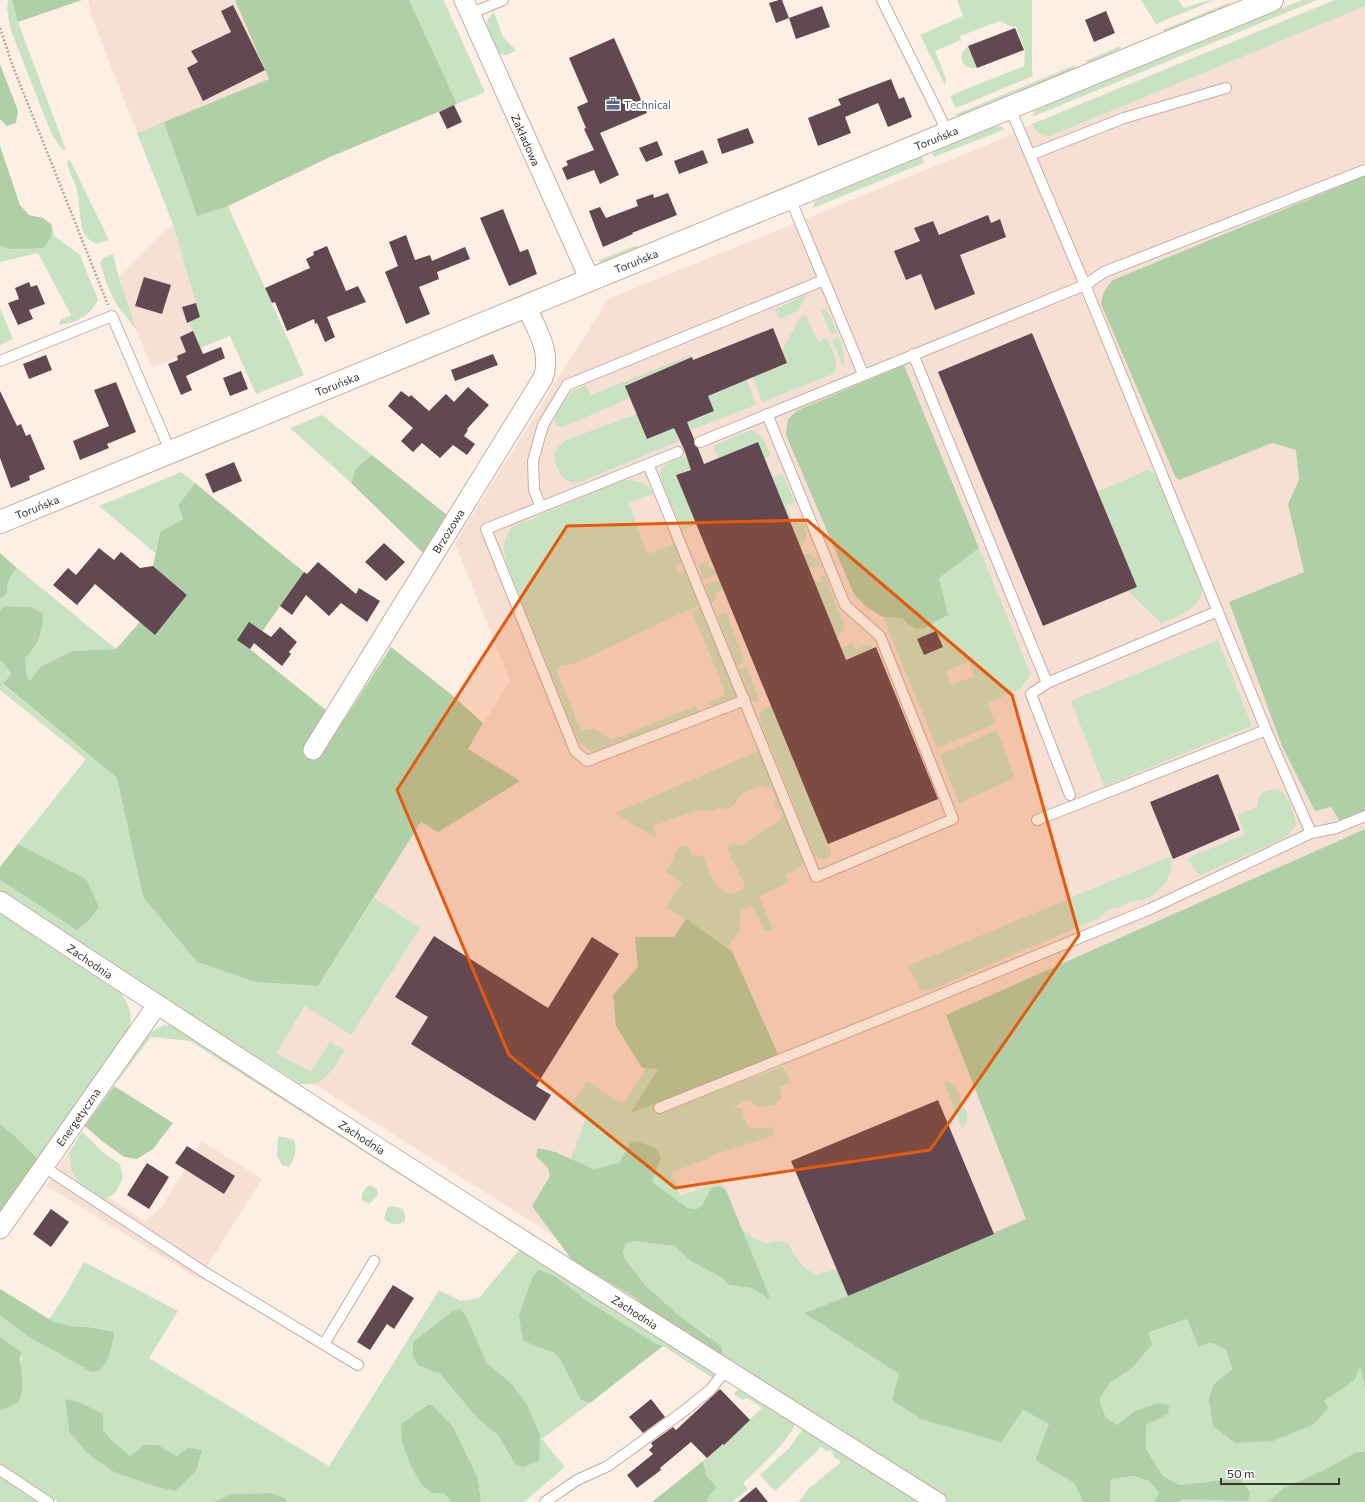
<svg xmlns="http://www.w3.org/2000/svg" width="1365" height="1502" font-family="Commissioner,sans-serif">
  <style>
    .industrial { fill: #f6e0d3 }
    .green { fill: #c8e3c2; fill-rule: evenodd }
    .forest { fill: #afcfa7 }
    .building { fill: #624951 }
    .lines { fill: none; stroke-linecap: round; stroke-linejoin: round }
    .lane-casing { stroke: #c5ad9d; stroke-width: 12 }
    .street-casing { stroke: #c5ad9d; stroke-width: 21 }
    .secondary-casing { stroke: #c5ad9d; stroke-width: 24 }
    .path { stroke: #b1a59c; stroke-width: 2.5; stroke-dasharray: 2 2; stroke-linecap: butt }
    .lane { stroke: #fff; stroke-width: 10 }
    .street { stroke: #fff; stroke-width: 19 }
    .secondary { stroke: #fff; stroke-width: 22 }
    .marked { fill: #e8590c; fill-opacity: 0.2; stroke: #e8590c; stroke-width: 3; stroke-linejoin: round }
    .labels { text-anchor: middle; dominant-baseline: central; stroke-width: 4; stroke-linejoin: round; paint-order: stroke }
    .service-label { font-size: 11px; fill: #4e5e75; stroke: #fff; text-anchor: start }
    .street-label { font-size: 11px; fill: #3c332c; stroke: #fff }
  </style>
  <rect width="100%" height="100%" fill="#feefe5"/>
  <path class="industrial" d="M88,0H444L475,69L360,113L216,176L228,206L173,224L200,317V348L152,368L137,331L119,278L173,224L91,15Z
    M1335,0H1365V829L946,1015L1028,1219L781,1323L742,1229L720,1181L680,1196L671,1172L696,1123L792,1083L732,951L554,1236L273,1058L510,681L455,543L608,299L999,140L1032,124Z
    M202,1141L262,1179L199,1279L46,1186L73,1146L79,1177L145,1221L161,1208Z"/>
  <path class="green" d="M8,0H12L18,22L66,150L62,149L52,135L11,31L7,10Z
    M409,0H443L485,92L457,104Z
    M957,0H1032V70L1033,76L956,108L950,96L956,93L1024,66L1025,50L1016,26L1012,27L1000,21L960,36L961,40L935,51L946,79L945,85L920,35L963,16Z
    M1141,0H1178L1184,8C1193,5 1207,0 1215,0L1156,24Z
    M1302,0H1317L1032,117L1036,110L1042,107Z
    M1335,0H1365V6L1050,136C1039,136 1037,133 1032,124Z
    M1233,1L1225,8L1166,32L1162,30Z
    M494,12L503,37L516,50L507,55L499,54C490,42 479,24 494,12Z
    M968,46L977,68C965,69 961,65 962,53Z
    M1121,46L1119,52L1089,64L1085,61Z
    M1075,65L1073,71L960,117L954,115Z
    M164,122L197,216L228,206L304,375L256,394L230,336L200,348L189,322L200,317L173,224L137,133Z
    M993,126H1000L1006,129L934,157L932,154L933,152Z
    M922,156L924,163L813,208L814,203L817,200Z
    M68,160H70L109,240L96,244C91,241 85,237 83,231C79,219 80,204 77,191C75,180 68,172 67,162Z
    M52,225L54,236L80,255L98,300C90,316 76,323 59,325L60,320L71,315L38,253L0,262V246L9,249L51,237Z
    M637,245V250L604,263L597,261Z
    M113,254L119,278L137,331C132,324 127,318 121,311C113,301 103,275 100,262L103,258Z
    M807,294L798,311L779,319L775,309Z
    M0,308L13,339L0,345Z
    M826,308L837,332L831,335L821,311Z
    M806,315L818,342L827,338C831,349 841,364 833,374L762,402L753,377L787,364L782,350L800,318Z
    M838,336C843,347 846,354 843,366L832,340Z
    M691,355V359L626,385L630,398L563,427C556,427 553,422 555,416L572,391L585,385L591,395Z
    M747,380L756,405L691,430L687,422L714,412L708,396Z
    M637,414L674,428L679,441L578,483C568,482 562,479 558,470C552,455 553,450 566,440Z
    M322,415L372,455L356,468L351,483L290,428Z
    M750,430C763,432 766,445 771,456L764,459L718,458L713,446Z
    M686,456L691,469L676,475L697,525L682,530L660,476C661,462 674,461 686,456Z
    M1147,470L1150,471L1155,474L1202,588C1201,610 1177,616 1161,623L1128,591L1137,587L1098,492Z
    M181,472L195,483L178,506L183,519L160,532L155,553L99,506Z
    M782,473L795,502L786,505L793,522L802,519C806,530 810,538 800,547L771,478Z
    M629,480C640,481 647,485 655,493L629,503L647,554L676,544L683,562L675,566L678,574L686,571L701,604L576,663L560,666L557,669L559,670L557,672L581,730L596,729L612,740L696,706L698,712L706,711L601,752H592L579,743L508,567C503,550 501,543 512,527L621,481Z
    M979,548L1031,675L1020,689L988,703L995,724L937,748L883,617L902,618L909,625L948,614L938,578ZM969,662L974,676L951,685L946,671Z
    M803,554L813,555L819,561L821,565L809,569Z
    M711,560L708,565L709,567L716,571L717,574L703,580L698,565Z
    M17,568L116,649L73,651L41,666L30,681L27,677L25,658C39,644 43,633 43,613L30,607L4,606L0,610V598L7,593C7,583 10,576 17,568Z
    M823,576H825L844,624V629L837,638L814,580L816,579L817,583L822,582L820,577Z
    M720,580L723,587L716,594L715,601L712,602L710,601L704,584Z
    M702,607L740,700H735L711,708L709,702L724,696L723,691L724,689L692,611Z
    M726,612L745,662L737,666L717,615Z
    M1218,640L1252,726L1104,786L1071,701Z
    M852,643L856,649L870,644L873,648L846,659L841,648Z
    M0,660H2L11,674L3,685L117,778L143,897L197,962L255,982L318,986L374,898L420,928L351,1035L305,1006L276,1054L311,1071L330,1042L345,1050C333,1069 325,1087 300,1084L198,1021L0,891V880L77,930L86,879L18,844L86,759L0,690Z
    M747,666L759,700L756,702L751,699L738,669Z
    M771,705L831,851L830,856C823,860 821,859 814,855L759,718L760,712Z
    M997,730L1015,778L959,803L940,755Z
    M761,750L804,859C801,869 794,871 785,874L788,882L783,886L759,896L773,929L765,931L752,906L741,910L739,932L728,947L666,907L682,883L666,872C672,863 674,854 679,846H685L691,849L692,855L703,856C709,873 721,906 744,888L745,885L728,851V847L732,844L743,845L771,825C779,823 781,820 782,813L775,805V796L771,787H766L762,785L740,795C736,804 733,807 723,810L719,806C713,814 706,810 699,811C683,814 668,821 653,826L657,838H655L615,813Z
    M1278,789C1289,796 1295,813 1296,825L1289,834L1283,839L1201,875L1197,873L1188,858L1245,834L1238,815L1257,807C1258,792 1265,790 1278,789Z
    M1171,856L1172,863L1170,874L1165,884L1153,895L1144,900L1132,901L1118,908L1109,909L1099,918L931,990H921L908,966Z
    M0,911L120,991C130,1007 134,1015 128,1033L39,1160L15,1136L0,1124Z
    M164,1025L174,1026L716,1369V1380L663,1346L655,1343L589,1302L555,1276L523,1341L554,1353L560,1359L581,1400L590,1403L542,1439L565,1467L524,1502H481L478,1479L431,1493H444L451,1502H287L285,1498L271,1493L232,1494L213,1502H58L0,1464V1410L17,1403L22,1354L20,1351L0,1337V1315L26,1335L87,1327C74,1326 61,1326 49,1319L66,1294L84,1262L178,1311L149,1358L329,1466L439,1290L461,1301L479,1298L519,1250L190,1041L151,1037L114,1086L140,1044L152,1031ZM466,1316L487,1363L512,1384L515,1464L498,1435L479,1420L440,1374ZM65,1399L103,1430L111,1441L130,1456L158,1445L177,1456L188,1447L201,1450L175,1491L154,1486L114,1472L69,1431Z
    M783,1066L792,1083L780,1087L782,1097L774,1105L758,1107L750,1100L733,1107L742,1109C746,1131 751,1130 772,1127L775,1135L710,1156V1158L672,1172L680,1196L720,1181L726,1190L719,1186L711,1188L703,1204L697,1209L688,1208L652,1182L661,1158L657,1149L638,1141L619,1163L594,1169L571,1159L585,1119L569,1109L587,1081L615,1100L624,1103L646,1068L658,1069L630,1112L654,1103L659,1113Z
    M943,1081L950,1082L956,1087L968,1116L966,1123L962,1128Z
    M82,1132L105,1154L120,1164L123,1178L115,1193L104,1200L81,1185L72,1172L69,1153Z
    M278,1137H284L294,1140C297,1149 295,1159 289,1167L282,1165L277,1156Z
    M370,1185L377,1189L378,1195L369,1204L362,1200V1195L365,1188Z
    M392,1206L403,1209L405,1215V1221C396,1226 392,1225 384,1219L387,1208Z
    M742,1229L754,1238L766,1244L777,1241L788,1243C797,1260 799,1266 817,1275L837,1269L848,1296L804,1313L899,1374L1023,1410L1049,1424L1035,1460L1074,1483L1083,1502H949L723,1357L710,1337L676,1313L645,1285L625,1259L623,1251L626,1244L634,1241L674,1246L692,1262L721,1277L729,1285L751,1288L770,1299Z
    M1187,1319L1198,1346L1211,1343L1226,1350L1232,1369L1214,1384L1324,1401L1355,1380L1360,1365L1365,1388V1452H1356L1330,1467L1282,1489L1268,1502H1178L1211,1481L1180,1485L1163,1476L1146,1449V1424L1168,1414L1133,1412L1117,1425L1106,1418L1099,1399L1110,1383L1131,1369L1147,1334Z
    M742,1387L795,1421C796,1436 755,1471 743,1483L748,1489L733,1502H709L707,1499L717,1487L706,1475L703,1461L729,1440L762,1408L747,1398L744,1400L734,1395L735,1392Z
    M804,1427L924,1502H798L802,1498L807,1490L841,1462L833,1456L834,1454L829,1450L827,1452L821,1447L775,1491L760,1475L789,1448Z
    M1134,1476L1149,1481L1159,1493L1154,1502H1110L1111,1479Z
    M0,1477L37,1502H0Z"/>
  <path class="forest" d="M12,0H82L18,22Z
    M235,0H409L457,104L330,157L228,206L197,216L164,122L269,79Z
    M0,64L18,111L16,123L7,126L0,119Z
    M0,146L20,205L29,215L43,218L52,225L51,237L43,248L9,249L0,246Z
    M1365,176V813L1339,820L1331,807L1315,811L1282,746L1229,602L1304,572L1288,504L1299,480L1296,450L1272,443L1179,480L1175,476L1101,304C1103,293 1105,288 1113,280Z
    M904,365L979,548L939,578L948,615L924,628L916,629L909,625L902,618L883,617L868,608L854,594L786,435L788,419L798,410Z
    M372,455L447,515L424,554L351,483L356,468Z
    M195,483L304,572L250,649L342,723L391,647L452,695L483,723L468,749L520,781L438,832L421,822L318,986L255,982L197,962L143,897L117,778L3,684L11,674L2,661L0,660V610L4,606L30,607L43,613C43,633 39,644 25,658L27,677L30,681L41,666L73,651L116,649L140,622L155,634L187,595L153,566L160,532L183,519L178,506Z
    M0,553L17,568C10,576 7,583 7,593L2,598H0Z
    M1365,829V1388L1360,1366L1355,1380L1324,1401L1328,1408L1314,1424L1273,1441L1235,1443L1213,1426L1209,1399L1214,1384L1232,1369L1226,1350L1211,1343L1198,1346L1187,1319L1148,1333L1152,1344L1131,1369L1110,1383L1099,1399L1106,1418L1117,1425L1133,1412L1158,1403L1169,1405L1168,1414L1146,1425V1449L1163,1476L1180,1485L1239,1478L1250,1492L1248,1501L1183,1499L1178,1502H1154L1159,1493L1149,1481L1134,1476L1111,1479L1110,1502H1083L1074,1483L1035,1460L1049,1424L1023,1410L1001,1442L921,1419L892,1400L899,1374L804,1313L848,1296L1026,1219L946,1015Z
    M18,844L86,879L99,907L90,919L77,930L0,880V867Z
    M686,919L732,951L779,1056L630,1113L658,1069L642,1068L616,1026L613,995L638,967L635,937H674Z
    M114,1086L173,1123L153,1149L137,1159L124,1157L102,1141L85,1126Z
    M0,1124L15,1136L39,1160L0,1216Z
    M638,1141L657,1149L661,1158L652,1182L688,1208L697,1209L703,1204L711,1188L719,1186L726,1190L771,1300L751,1288L729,1285L721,1277L692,1262L674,1246L634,1241L626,1244L623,1251L625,1259L645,1285L676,1313L721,1346L723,1357L667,1324L635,1298L572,1260L532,1206L550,1176L548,1168L536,1156L538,1148L555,1152L594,1169L619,1163L630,1143Z
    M539,1270L555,1276L589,1302L655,1343L663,1346L590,1403L581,1400L560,1359L554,1353L523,1341L519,1316L533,1276Z
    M0,1289L54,1322L71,1326L87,1327L114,1332C112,1346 110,1359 100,1370L92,1372L26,1335L0,1315Z
    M460,1309L466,1316L487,1363L512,1384L527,1405L540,1435L539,1461L523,1467L515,1464L498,1435L479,1420L440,1374L418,1365L413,1357V1342L453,1311Z
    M0,1337L20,1351L22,1354L20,1358C21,1368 25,1395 18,1402C13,1406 5,1408 0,1410Z
    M65,1399L79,1402L103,1414V1430L112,1441L130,1456L144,1445H158L177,1456L188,1447L202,1450L196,1471L175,1491L154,1486L114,1472L86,1452L69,1431Z
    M428,1405H432L453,1427L478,1479L481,1502H451L444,1493H432L422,1485L411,1466L402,1442L401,1424Z
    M1356,1452H1365V1502H1268L1282,1489L1330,1467Z
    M703,1461L706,1475L717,1487L707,1499L709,1502H652Z
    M271,1493L285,1498L287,1502H213L232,1494Z"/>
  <path class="building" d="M779,0H782L789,18L776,23L769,3Z
    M233,5L265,70L203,101L187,68L198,62L191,51L231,32L221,11Z
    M822,6L830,27L796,39L789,18Z
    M1106,11L1115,33L1094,42L1085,20Z
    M1015,28L1024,50L977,68L968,46Z
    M614,38L647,113L600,133L619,175L600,184L594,170L567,180L562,168L568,165L566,161L594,150L584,129L586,128L577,107L588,102L569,58Z
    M891,79L899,99L904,97L912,117L888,127L878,103L845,117L851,133L818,146L808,118L841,105L838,99Z
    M454,105L462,122L447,129L439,112Z
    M748,128L754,143L722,154L717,139Z
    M657,141L663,155L646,162L639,148Z
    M703,150L708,163L679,174L674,161Z
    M668,193L677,215L632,233L633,234L603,247L589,211L600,207L606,218L638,206L636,200L653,194L654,198Z
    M503,209L520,252L528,249L537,274L509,286L480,218Z
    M988,215L991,223L1000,219L1006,237L960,255L975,294L935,310L921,274L906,280L894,251L920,241L914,228L933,221L939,235Z
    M406,235L415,260L430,255L432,261L465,247L470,259L437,272L439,279L419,287L430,314L406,324L385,272L398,266L389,242Z
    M327,246L346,291L358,286L366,302L327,317L335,337L325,342L317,323L315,324L314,319L287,331L275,302L272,303L265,288L310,268L306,259L314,255L313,252Z
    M144,277L171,285L162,314L135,306Z
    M29,282L31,287L37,285L45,304L29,310L33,319L18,325L8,303L19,299L15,288Z
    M196,303L200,317L187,323L182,307Z
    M773,328L787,363L708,396L714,411L687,422L694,439V444L698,448L704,464L758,442L846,660L876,647L938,799L828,844L676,475L691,470L684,449L674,428L647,439L625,386L692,357L693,360Z
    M193,331L203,354L221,347L225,358L186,376L192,390L181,395L168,364L178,360L177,356L186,352L180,337Z
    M1032,333L1137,587L1043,626L938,372Z
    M493,354L498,365L455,381L451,370Z
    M46,355L52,370L29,379L23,364Z
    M241,371L248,389L230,396L223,378Z
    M116,382L136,432L107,444L109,448L80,460L73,441L109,426L94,390Z
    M468,387L489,405L467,429L468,430L464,436L475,444L467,455L453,445L440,458L422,443L413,452L401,441L413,428L388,406L401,391L409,397L411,395L429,411L446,394L454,402Z
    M0,391L17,426L21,424L26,436L30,434L45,469L29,476L30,480L11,488L0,458Z
    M234,462L242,481L213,493L205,474Z
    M384,543L405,562L386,581L365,562Z
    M99,548L114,560L121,552L140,568L153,566L187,595L155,635L95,584L77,605L53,585L68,568L76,575Z
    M318,562L356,594L359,588L380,601L367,622L341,603L329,616L306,595L292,615L280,606L304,572L307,574Z
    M249,622L271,637L280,627L297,642L289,652L291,654L282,666L254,643L250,649L237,640Z
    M936,631L943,647L924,655L917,639Z
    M1218,774L1240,830L1173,859L1150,802Z
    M434,936L548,1008L592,937L619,954L536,1086L551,1095L535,1121L411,1044L428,1017L395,997Z
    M938,1100L994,1234L848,1296L791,1161Z
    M187,1146L235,1176L224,1194L175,1163Z
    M147,1163L169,1177L149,1209L127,1195Z
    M51,1209L69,1222L51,1247L33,1234Z
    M393,1285L414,1298L394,1329L387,1324L370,1350L357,1342Z
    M720,1389L750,1420L724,1445L723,1444L707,1458L691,1442L660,1468L661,1470L637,1488L627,1475L653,1454L649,1450L653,1446L651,1443L673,1427L676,1430Z
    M651,1399L665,1417L643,1433L629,1417Z
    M756,1487L768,1502H738Z"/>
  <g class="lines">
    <g class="lane-casing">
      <path id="lane" d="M882,0L948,133
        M470,14L503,0
        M1030,155L1124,118L1226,88
        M790,198L863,374
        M913,354L1047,683L1218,611
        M0,361L112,316L171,453
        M700,442L1085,285L1104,272L1365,170
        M678,452L486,529L575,751L587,761L745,700
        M648,464L816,877L953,819L880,636L845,605L767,414
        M541,507L534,490L533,461L543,425L567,385L824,280
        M1047,683L1031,694L1070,795
        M1037,820L1266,730
        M1311,833L1336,828L1365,816
        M659,1108L923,1002L1150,909L1311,833L1266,730L1085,285L1010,108
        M44,1167L204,1272L358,1365
        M324,1344L374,1261
        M0,1470L48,1502
        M545,1502L577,1480L608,1466L684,1411L710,1390L726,1370"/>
    </g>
    <g class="street-casing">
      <path id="street" d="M464,0L590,280
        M313,750L543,378C552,352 537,330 526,306
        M0,901C309,1106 623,1305 937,1502
        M0,1229L157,1005"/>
    </g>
    <g class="secondary-casing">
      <path id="secondary" d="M0,522L1272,0"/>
    </g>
    <path class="path" d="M0,28L12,64L108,305"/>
    <use href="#lane" class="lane"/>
    <use href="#street" class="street"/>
    <use href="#secondary" class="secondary"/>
  </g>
  <path class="marked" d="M807,520L1012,695L1079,935L930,1150L675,1188L509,1055L397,790L567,526Z"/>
  <defs>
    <g id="office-bare" transform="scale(1.08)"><path d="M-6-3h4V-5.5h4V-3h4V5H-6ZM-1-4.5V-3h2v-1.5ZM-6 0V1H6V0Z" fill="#5c6f8a" stroke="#fff" stroke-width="2.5" paint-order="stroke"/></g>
  </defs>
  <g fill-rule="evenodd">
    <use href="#office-bare" x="613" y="104"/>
  </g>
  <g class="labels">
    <g class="service-label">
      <text x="624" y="104">Technical</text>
    </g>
    <g class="street-label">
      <text transform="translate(936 138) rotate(-22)">Toruńska</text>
      <text transform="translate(526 140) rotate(66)">Zakładowa</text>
      <text transform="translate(636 261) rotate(-22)">Toruńska</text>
      <text transform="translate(337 384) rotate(-22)">Toruńska</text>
      <text transform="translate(37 507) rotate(-22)">Toruńska</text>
      <text transform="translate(448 531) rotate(-58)">Brzozowa</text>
      <text transform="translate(90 961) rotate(34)">Zachodnia</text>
      <text transform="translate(78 1117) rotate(-55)">Energetyczna</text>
      <text transform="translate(362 1137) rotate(33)">Zachodnia</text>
      <text transform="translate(635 1312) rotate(33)">Zachodnia</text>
    </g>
  </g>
  <path d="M1221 1478v6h118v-6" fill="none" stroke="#3c332c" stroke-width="2"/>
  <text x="1227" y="1478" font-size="12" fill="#3c332c" stroke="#ffffff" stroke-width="3" paint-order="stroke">50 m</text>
</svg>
